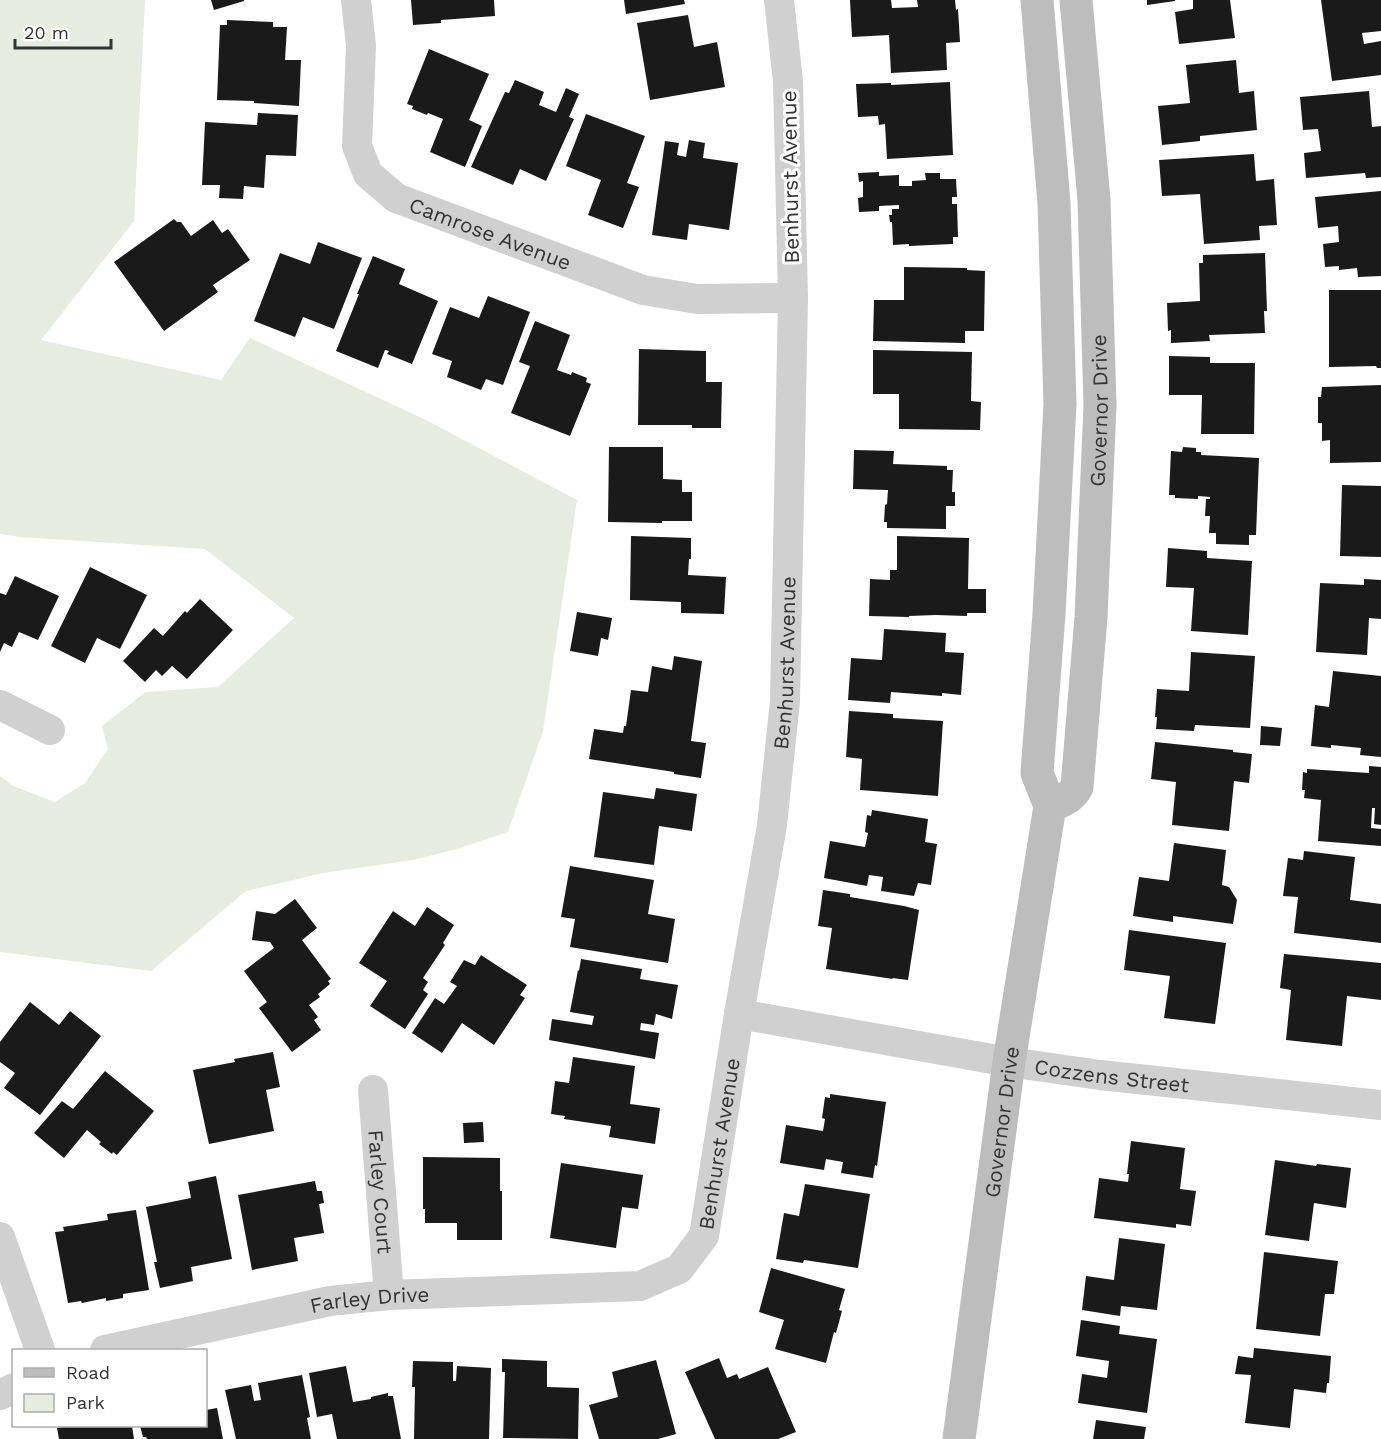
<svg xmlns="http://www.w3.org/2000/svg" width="1381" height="1439" font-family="'Work Sans',sans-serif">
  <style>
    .green { fill: #e6ecdf }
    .building { fill: #1a1a1a }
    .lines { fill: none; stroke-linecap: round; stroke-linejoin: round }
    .street { stroke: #d0d0d0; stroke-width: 30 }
    .secondary { stroke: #bdbdbd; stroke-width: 33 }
    .labels { text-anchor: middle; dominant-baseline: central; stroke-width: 6; stroke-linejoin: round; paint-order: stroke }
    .street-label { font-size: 21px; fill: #333; stroke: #fff }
  </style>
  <rect width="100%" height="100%" fill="#fff"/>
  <path class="green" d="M0,0H145L134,221L41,340L221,380L250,338L428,421L577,500L543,731L508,832L457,849L413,860L323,873L246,891L151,971L0,952V776L13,786L55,802L85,783L108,749L102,726L146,692L218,687L294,618L205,549L20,537L0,534Z"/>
  <path class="building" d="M211,0H244V1L214,10Z
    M411,0H494L495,16L441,20V23L413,25Z
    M624,0H684L685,4L626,14Z
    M850,0H891L892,8L918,7L917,0H955L956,10L958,9L960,42L946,43L947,70L891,73L889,35L852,37Z
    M1147,0H1175V1L1147,5Z
    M1193,0H1230L1235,38L1179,44L1175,12L1193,9Z
    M1321,0H1381V31L1362,33L1364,44L1381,41V75L1332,81Z
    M688,15L694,47L717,42L725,87L650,100L637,23Z
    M227,20L273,22V27H287L285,60H301L299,106L254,103V101L217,100L220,25H227Z
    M429,49L489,74L469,120L482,126L465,167L430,152L443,119L428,113L427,115L412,109L413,106L407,104Z
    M1236,60L1239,93L1254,91L1257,130L1200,136V141L1162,145L1158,106L1190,103L1186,65Z
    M515,80L544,92L539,105L556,112L566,88L579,94L569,117L574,119L546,181L520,169L513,185L471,167L505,92L509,93Z
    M950,82L953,155L887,159L885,124L879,125L878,116L858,117L856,84L891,83V85Z
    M1369,91L1372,127L1381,126V177L1366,178L1365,173L1306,178L1304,153L1321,151L1318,129L1303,130L1300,97Z
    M258,113L298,115L296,156L266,155L264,188L244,186L243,199L219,198L220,185H202L205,122L257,125Z
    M586,114L645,136L627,183L639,187L623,228L588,215L601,180L566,166Z
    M689,140L705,143L703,158L738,163L729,230L689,224L687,240L652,235L665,141L679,143L677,155L686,157Z
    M1254,154L1256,181L1274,179L1277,225L1259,226L1260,240L1204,244L1200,194L1162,196L1159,160Z
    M879,172V176L899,175V186H912V181L926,180L925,173H940V179H956L957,197H952V204H957L958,237H953V244L909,246V244L893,245L892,222H890L889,215H892V209H899V205L879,206V211L859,212L858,198L863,197V181L859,182L858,173Z
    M1381,191V276L1358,277L1357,268L1339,270V266L1325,267L1323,244L1339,242L1338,226L1318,228L1315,197Z
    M174,219L177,222H181L191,236L213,220L222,233L228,229L250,260L213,285L218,292L164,331L114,262Z
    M318,242L362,258L334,329L303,317L295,337L254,321L280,253L310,264Z
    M1265,253L1267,311H1264L1265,333L1209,335L1210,341L1171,343V330L1168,331L1167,303L1200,301L1199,263H1203V255Z
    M373,256L405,269L399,284L438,301L412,364L387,354L389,351L385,350L378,368L336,351L359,294H357Z
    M904,267L967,268V270L985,271L984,331H965V343L873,341L874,300H904Z
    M1329,290H1381V368H1377L1376,366L1329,367Z
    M488,296L530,312L503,385L486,379L481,390L447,377L452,361L432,354L450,307L479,318Z
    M535,321L570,335L557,370L571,375L572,372L587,378L586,382L591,384L570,436L511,413L530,366L519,362Z
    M639,349L706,351V382H722L721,428H692V425H638Z
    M873,350L972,352L971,401L981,402L980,430L899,429V394H873Z
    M1169,356L1210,357V363H1255L1254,434H1201L1202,395H1169Z
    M1381,385V462L1330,463V440L1322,441V423H1318V397H1321L1322,387Z
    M609,447H663V479L682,480V492H692V521H662V523L608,522Z
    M1183,447L1196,448V452H1201V455L1259,458L1256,535H1249V545L1216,544V533H1209L1210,516H1205L1206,499H1210V497L1198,496V499L1175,498V495H1169L1171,451L1182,452Z
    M854,450L894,451L893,464L947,466V470H953L952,492H955V506H946V529L887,528V522H884L885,505L887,504L888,490L853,489Z
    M1342,485L1381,486V557L1340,556Z
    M631,536L691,538V559H689L688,575L726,577L724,614L681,613V602L630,600Z
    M897,536L969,538L968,589H986V613H967V616L936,615L909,616V617L869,616L870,579L890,580V570H897Z
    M1168,548L1207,551V558L1252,561L1248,635L1191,631L1194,588L1166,587Z
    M90,567L147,595L120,649L97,638L85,663L51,646Z
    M15,576L59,596L38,640L19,632L12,647L4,643L0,652V593L6,595Z
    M1364,579L1381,580V619L1369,618L1367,655L1316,652L1320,583L1364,585Z
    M200,599L233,630L187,679L172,666L162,676L156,670L145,682L123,661L154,628L163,636L185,611L187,613Z
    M577,612L612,618L608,640L601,638L598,656L570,651Z
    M884,629L946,633L945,652L964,653L961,695L942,693V696L891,692L890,703L848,700L851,658L882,660Z
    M1191,652L1255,656L1250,728L1195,725L1194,731L1156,729L1157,717H1155L1157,689L1189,691Z
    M674,656L702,661L691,741L706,743L701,778L674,774V772L589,759L594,729L623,733L624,726H626L631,690L648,692L652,666L672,670Z
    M1333,671L1381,676V757L1360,755L1361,748L1331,745V748L1311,746L1315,705L1329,707Z
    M849,711L893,714V718L943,721L938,796L860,790L862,759L846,757Z
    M1261,726L1282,728L1280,746L1260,745Z
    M1155,742L1233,750V752L1252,754L1249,783L1234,781L1229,831L1172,825L1176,782L1151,779Z
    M1369,766L1381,767V825L1374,824L1375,808H1372L1371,828L1381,829V846L1318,841L1321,800L1304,798L1305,790H1302L1303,772L1307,773V769L1369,773Z
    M656,788L697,794L692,831L659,826L654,865L594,857L603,792L654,799Z
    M872,810L928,819L925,842L937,844L931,885L918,883L914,896L881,891L883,877L869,875L867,886L824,878L830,841L865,847L868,833L865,832L867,815L871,816Z
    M1174,843L1226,850L1222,885L1229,887L1237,900L1233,924L1173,916V922L1133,916L1139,877L1169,881Z
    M1304,851L1355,857L1350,900L1381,904V943L1294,933L1298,897L1283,896L1288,858L1303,860Z
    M570,866L654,880L648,914L675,919L668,963L570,947L575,919L561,917Z
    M823,890L850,894V897L904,906L919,910L908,980L892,978L893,979L826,969L832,928L818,926Z
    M295,899L317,928L302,940L331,979L328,981L330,984L318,994L320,997L309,1005L318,1017L314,1020L321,1030L292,1052L259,1008L267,1002L244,971L274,948L270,942L252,940L256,911L275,914Z
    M427,907L454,925L443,943L445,945L423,978L428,982L423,990L428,994L405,1029L370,1006L387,981L359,963L393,911L415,926Z
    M1129,930L1226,943L1215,1024L1164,1018L1170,976L1124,970Z
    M1284,954L1381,963V1000L1347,996L1342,1046L1286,1040L1291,990L1280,988Z
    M481,955L527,985L520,995L525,998L494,1045L462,1023L442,1053L412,1033L435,998L444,1004L457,986L450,982L464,960L475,965Z
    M581,959L642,969L640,979L678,985L672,1019L656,1014L654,1025L641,1023L640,1030L659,1033L655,1059L549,1040L552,1019L592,1025L594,1016L570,1012L578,970L579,971Z
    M30,1002L59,1025L70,1011L101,1036L40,1115L4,1088L15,1073L0,1062V1042Z
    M273,1052L280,1087L266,1090L274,1131L209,1144L193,1070L235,1062L234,1059Z
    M573,1057L635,1066L630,1104L660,1108L655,1144L609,1137L611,1126L564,1119L565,1116L551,1114L555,1081L569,1083Z
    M105,1071L154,1111L117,1155L113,1152L112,1154L99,1144L101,1142L87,1130L64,1158L34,1133L62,1101L73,1109Z
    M830,1094L886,1102L877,1166L875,1165L873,1178L841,1173L843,1162L826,1159L824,1170L780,1163L786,1125L823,1131L825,1119L822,1118L825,1097L830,1098Z
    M483,1122L484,1142L464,1143L463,1123Z
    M1131,1141L1185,1148L1180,1189L1196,1191L1191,1226L1176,1224V1228L1094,1218L1099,1178L1128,1182L1129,1174H1127Z
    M423,1157L500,1158V1191H502V1240H457V1223H425V1209H423Z
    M1275,1160L1316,1166L1317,1164L1351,1168L1346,1208L1314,1203L1309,1241L1265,1235Z
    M561,1163L643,1175L638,1209L622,1207L616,1248L550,1238Z
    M216,1176L232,1259L191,1267L193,1281L160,1288L154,1262H157L146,1207L191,1198L188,1182Z
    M315,1181L317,1191H322L324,1203L319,1204L324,1233L294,1238L298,1261L252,1270L238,1195Z
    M805,1184L870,1194L858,1268L804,1260L803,1263L776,1259L784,1213L799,1216Z
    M136,1210L149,1290L123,1294V1298L106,1301V1298L82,1303L81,1301L68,1303L55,1232L64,1231L63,1227L108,1220L107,1214Z
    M1119,1238L1165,1244L1157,1310L1121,1306L1120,1316L1082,1310L1086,1276L1114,1280Z
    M1264,1252L1338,1261L1334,1294H1325L1320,1336L1256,1329Z
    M771,1268L845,1289L839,1310L842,1311L836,1333L834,1332L826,1363L775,1349L784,1320L759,1312Z
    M1081,1320L1120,1326L1119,1334L1157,1339L1147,1413L1078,1403L1082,1374L1107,1378L1109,1361L1076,1356Z
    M1254,1348L1331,1356L1329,1383H1327L1326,1393L1294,1389L1290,1428L1245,1423L1251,1375L1235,1374L1238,1356L1253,1358Z
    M719,1358L727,1378L737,1374L739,1379L768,1367L796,1432L778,1439H715L685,1372Z
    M502,1359L547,1361V1387L579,1388L578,1439L503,1438L505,1372H502Z
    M656,1360L676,1434L658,1439H599L589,1405L618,1397L612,1372Z
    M413,1361L453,1362V1381H456L457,1366L491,1368L489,1439H414L415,1387H412Z
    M346,1366L353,1402L371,1399V1397L388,1393V1396H393L401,1439H337L332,1414L317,1417L309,1373Z
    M302,1375L310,1417L307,1418L311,1439H236L225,1390L251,1385L254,1401L261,1400L258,1383Z
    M217,1408L223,1439H147L146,1437H143L140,1426H206V1410Z
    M1096,1420L1146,1427L1144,1439H1093Z
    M67,1426H132L134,1439H59L57,1428Z"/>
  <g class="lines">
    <g class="street">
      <path id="s1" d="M356,0L361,46L357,146L368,174L396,198L643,290L697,299L793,298"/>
      <path d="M0,705L50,730"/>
      <path id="s2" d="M739,1014L1009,1062L1100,1075L1381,1105"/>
      <path id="s3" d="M373,1090L389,1295"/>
      <path d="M0,1237L40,1350"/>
      <path id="s4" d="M105,1350L330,1301L389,1295L640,1286L679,1269L704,1236L739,1014L772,825L785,701L793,298L788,81L779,0"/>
      <path d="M0,1395L14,1388"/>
    </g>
    <g class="secondary">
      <path id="s5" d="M1050,806C1062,801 1071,798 1077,787L1091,617L1100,405L1094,200L1076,0"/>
      <path id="s6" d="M959,1439L1009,1062L1050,806L1037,773L1049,614L1060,404L1054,203L1037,0"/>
    </g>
  </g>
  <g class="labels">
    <g class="street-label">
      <text transform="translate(790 177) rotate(-91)">Benhurst Avenue</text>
      <text stroke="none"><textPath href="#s1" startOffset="314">Camrose Avenue</textPath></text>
      <text stroke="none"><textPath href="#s5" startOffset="411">Governor Drive</textPath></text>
      <text stroke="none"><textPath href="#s4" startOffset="1204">Benhurst Avenue</textPath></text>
      <text stroke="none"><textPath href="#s2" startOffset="378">Cozzens Street</textPath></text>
      <text stroke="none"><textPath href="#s6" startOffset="320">Governor Drive</textPath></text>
      <text stroke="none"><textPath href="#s4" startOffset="718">Benhurst Avenue</textPath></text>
      <text stroke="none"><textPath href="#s3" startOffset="102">Farley Court</textPath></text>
      <text stroke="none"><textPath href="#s4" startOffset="270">Farley Drive</textPath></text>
    </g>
  </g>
  <rect x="12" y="1349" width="195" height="78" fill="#ffffff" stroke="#adadad" stroke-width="1.5"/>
  <rect x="24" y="1368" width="30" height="9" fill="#bdbdbd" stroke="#adadad" stroke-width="1.5"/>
  <text x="66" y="1379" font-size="18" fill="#333333">Road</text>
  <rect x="24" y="1394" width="30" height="18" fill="#e6ecdf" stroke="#adadad" stroke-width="1.5"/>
  <text x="66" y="1409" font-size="18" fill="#333333">Park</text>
  <path d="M15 39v9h96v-9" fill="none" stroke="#333333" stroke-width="3"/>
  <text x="24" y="39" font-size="18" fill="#333333" stroke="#ffffff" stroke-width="4.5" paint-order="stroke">20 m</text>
</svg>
